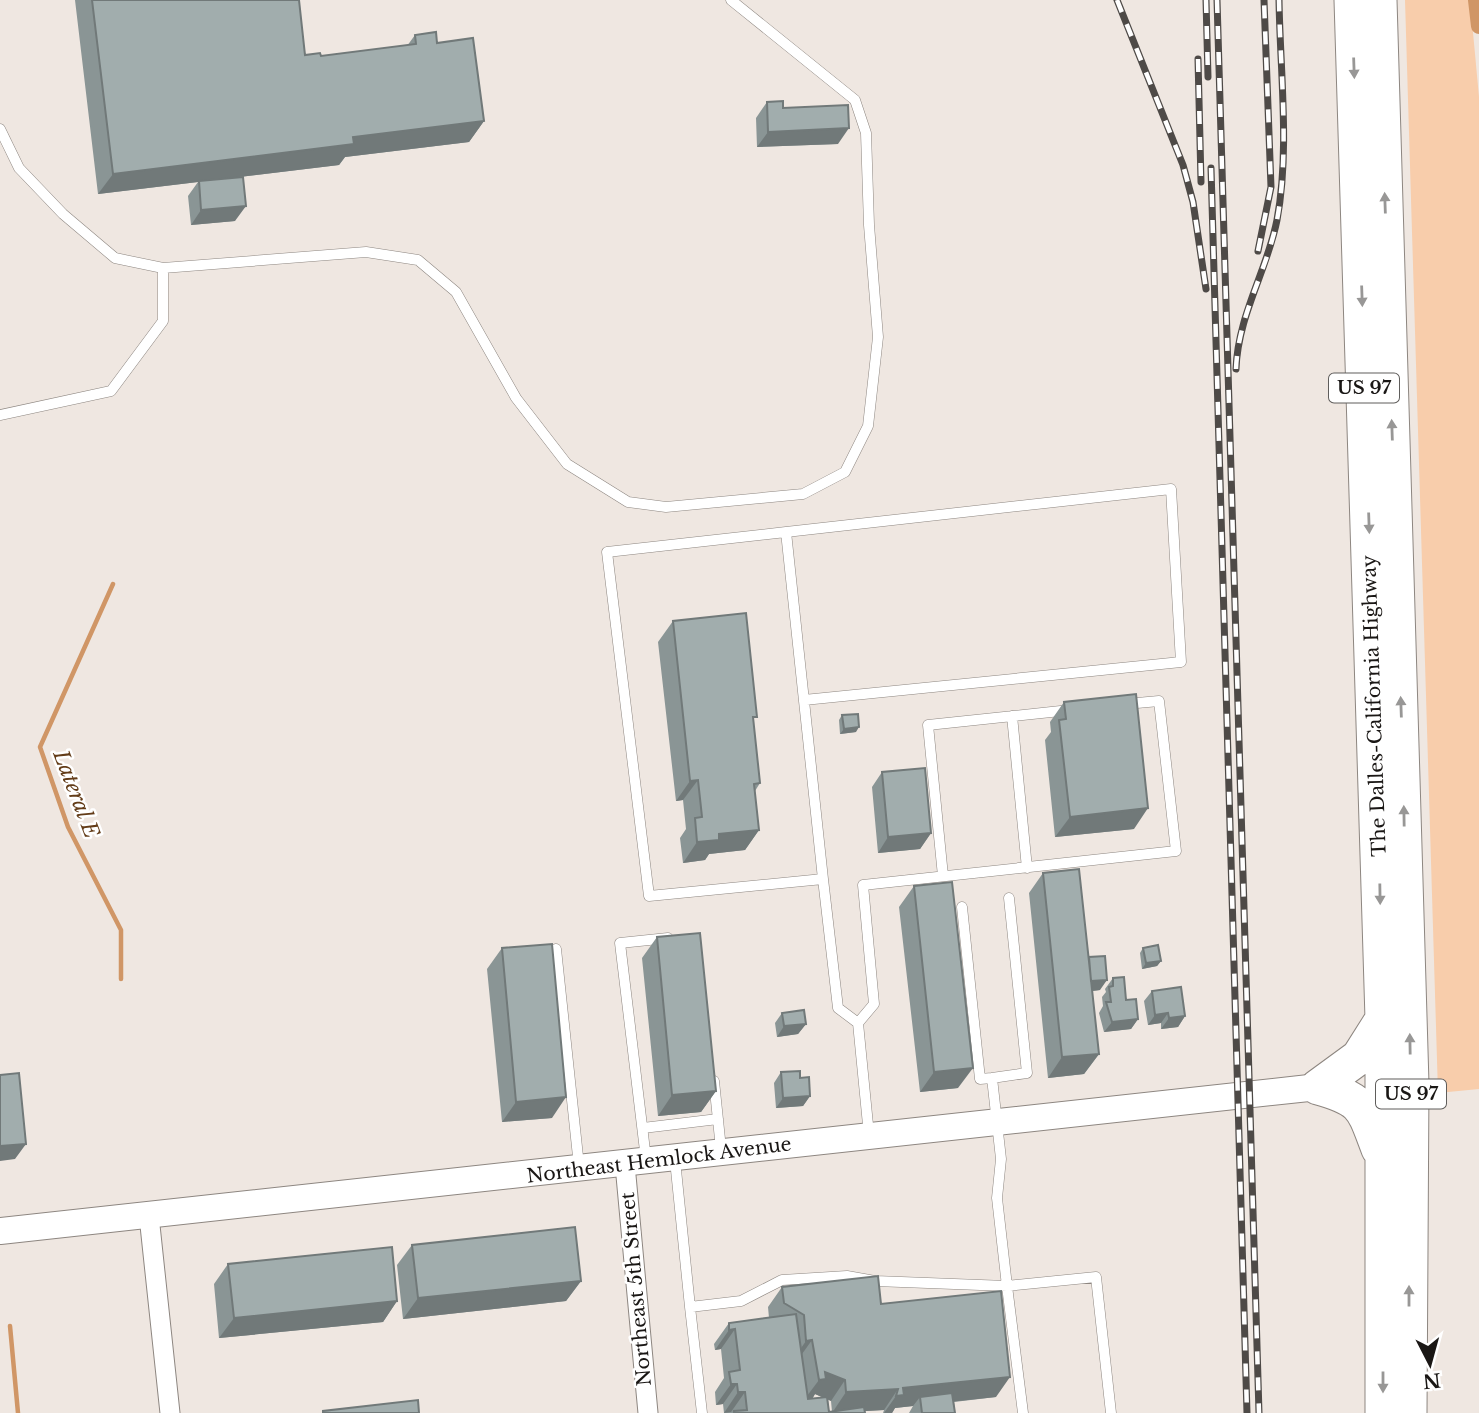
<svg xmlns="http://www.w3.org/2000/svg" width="1479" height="1413" font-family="'Libre Baskerville',serif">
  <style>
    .green { fill: #f8cdab }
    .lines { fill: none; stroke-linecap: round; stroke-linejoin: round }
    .stream { stroke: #d09666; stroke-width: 4.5 }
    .canal { stroke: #d09666; stroke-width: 16 }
    .lane-casing { stroke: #8d8680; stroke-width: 11 }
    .street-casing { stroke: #8d8680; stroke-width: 21 }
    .secondary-casing { stroke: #8d8680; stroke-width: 28 }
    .highway-casing { stroke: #8d8680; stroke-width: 37 }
    .lane { stroke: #fff; stroke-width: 10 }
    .street { stroke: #fff; stroke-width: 19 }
    .secondary { stroke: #fff; stroke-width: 26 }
    .highway { stroke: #fff; stroke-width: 35 }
    .rail-casing { stroke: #4e4a47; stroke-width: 7 }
    .rail { stroke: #fff; stroke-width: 4.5; stroke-dasharray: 13; stroke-linecap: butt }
    .wall { fill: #8a9595; fill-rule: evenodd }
    .shaded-wall { fill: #717979 }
    .building { fill: #a1adad; stroke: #717979; stroke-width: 2 }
    .oneway { fill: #989796 }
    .labels { text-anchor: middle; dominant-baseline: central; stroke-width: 5; stroke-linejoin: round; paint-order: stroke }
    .shield { fill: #fff; stroke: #5f5d5b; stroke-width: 2 }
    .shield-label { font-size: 18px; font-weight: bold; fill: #1a1715 }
    .street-label { font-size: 19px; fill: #1a1715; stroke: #fff }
    .water-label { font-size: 21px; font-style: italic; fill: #633c18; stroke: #fff }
  </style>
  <rect width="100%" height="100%" fill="#efe7e1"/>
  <path class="green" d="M1405,0H1470L1479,97V1089L1438,1093Z"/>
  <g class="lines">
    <path class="stream" d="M113,584L40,747L68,827L121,930V979
      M10,1326L18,1413"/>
    <path class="canal" d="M1476,0L1479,26"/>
    <g class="lane-casing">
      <path id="lane" d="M0,129L19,168L63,214L115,258L163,268L366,252L418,260L456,292L516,398L567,464L628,502L666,507L803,494L845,472L868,426L878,337L869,225L866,133L855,100L731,0
        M0,415L111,391L163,321V268
        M786,532L1171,489L1181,662L804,700
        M1012,716L1027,868
        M943,876L928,725L1070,710
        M823,879L786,532L607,552L649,896L823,879L838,1008L858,1023L869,1135
        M556,949L579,1166
        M858,1023L874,1004L863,885L1176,851L1159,701L1126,704
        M992,1078L1027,1073L1009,898
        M714,1081L721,1149
        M643,1128L718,1119
        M646,1159L620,943L668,938
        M675,1160L690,1307L741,1301L782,1280L847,1276L875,1281L1007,1286L997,1198L1001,1159L992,1078L980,1079L962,907
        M690,1307L702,1413
        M1023,1413L1007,1286L1096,1277L1111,1413"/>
    </g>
    <g class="street-casing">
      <path id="street" d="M625,1165L648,1413
        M149,1216L170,1413"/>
    </g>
    <g class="secondary-casing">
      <path id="secondary" d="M0,1231L1318,1087"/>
    </g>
    <g class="highway-casing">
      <path id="highway" d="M1352,0L1383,1019V1413
        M1379,0L1411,1084L1409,1413
        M1318,1087C1364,1100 1363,1107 1379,1149
        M1318,1087L1359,1057L1383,1019"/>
    </g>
    <use href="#lane" class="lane"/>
    <use href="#street" class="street"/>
    <use href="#secondary" class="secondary"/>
    <use href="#highway" class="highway"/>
    <g class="rail-casing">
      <path id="rail" d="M1117,0L1183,165L1193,202L1206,289
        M1206,0L1208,77
        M1217,0L1259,1413
        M1198,59L1201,182
        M1211,168L1247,1413
        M1258,251L1271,187L1264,0
        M1236,369C1238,315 1267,271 1277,220C1290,151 1280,70 1279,0"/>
    </g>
    <use href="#rail" class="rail"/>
  </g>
  <path class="wall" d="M75,0H299L305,55L321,56L407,46L415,35L437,43L484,121L469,142L345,157L339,165L239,177L235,221L191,225L188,196L198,182L98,194Z
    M767,102L783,108L838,144L757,147L756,118Z
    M673,621L753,722L760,783L755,791L759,830L745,850L709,854L705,860L683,863L680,838L686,829L683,800L676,801L658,642Z
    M1064,702L1134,829L1055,837L1045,740L1051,732L1050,722Z
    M842,715L856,732L840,734L839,720Z
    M882,772L931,833L920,849L878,853L872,787Z
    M1043,873L1089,958L1100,990L1092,991L1099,1054L1084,1074L1048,1078L1029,893Z
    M914,886L958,1088L920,1092L899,907Z
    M657,937L716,1091L701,1112L658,1116L642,958Z
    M502,948L552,1118L502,1122L487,969Z
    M1143,948L1161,961L1157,966L1142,969L1140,953Z
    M1113,978L1138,1019L1131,1029L1104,1032L1099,1013L1103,1006L1102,997L1106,992L1105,989Z
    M1152,991L1185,1016L1178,1027L1161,1029V1023L1148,1025L1144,1001Z
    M782,1013L806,1024L798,1034L777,1037L775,1023Z
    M781,1072L800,1078L810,1096L803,1106L776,1108L774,1083Z
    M412,1245L581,1281L566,1301L403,1319L397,1265Z
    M228,1264L397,1301L383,1322L219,1338L214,1284Z
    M782,1287L881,1304L996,1397L954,1402L955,1413H909L913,1406L895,1408L892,1413H883L884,1410L864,1411L865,1413H724L723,1404L716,1405L715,1392L724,1378L721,1349L715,1350L714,1344L729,1323L769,1318L768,1307ZM815,1394L822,1397L812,1399ZM828,1399L831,1401L832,1412H829Z"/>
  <path class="shaded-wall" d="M484,121L469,142L345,157L339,165L98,194L113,174L353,137Z
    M849,128L838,144L757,147L768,132Z
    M246,206L235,221L191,225L201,210Z
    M859,727L856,732L840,734L844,729Z
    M698,780L683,800L676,801L690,781Z
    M1148,808L1134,829L1055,837L1070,817Z
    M759,830L745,850L709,854L705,860L683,863L697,842L719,834Z
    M931,833L920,849L878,853L888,837Z
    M1161,961L1157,966L1142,969L1146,963Z
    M1107,980L1100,990L1084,992L1091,981Z
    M1168,1013L1161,1023L1148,1025L1155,1015Z
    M1185,1016L1178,1027L1161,1029L1169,1018Z
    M1138,1019L1131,1029L1104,1032L1112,1022Z
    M806,1024L798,1034L777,1037L784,1026Z
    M1099,1054L1084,1074L1048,1078L1062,1057Z
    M973,1068L958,1088L920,1092L934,1072Z
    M716,1091L701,1112L658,1116L672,1095Z
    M810,1096L803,1106L776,1108L783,1098Z
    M566,1097L552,1118L502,1122L516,1102Z
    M26,1144L15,1159L0,1161V1146Z
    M581,1281L566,1301L403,1319L418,1298Z
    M397,1301L383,1322L219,1338L234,1318Z
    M735,1329L721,1349L715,1350L729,1330Z
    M812,1340L797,1361H792L806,1341Z
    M825,1372L845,1380L831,1401L815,1394L812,1399L804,1400Z
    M1010,1377L996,1397L921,1405L920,1397L913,1406L895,1408L892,1413H884L896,1396L903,1388Z
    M731,1384H737L723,1404L716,1405Z
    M898,1389L884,1410L832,1413L846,1392Z
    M738,1392H745L731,1412L724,1413Z"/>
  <path class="building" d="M92,0H299L305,55L320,53L321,56L416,44L415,35L436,32L437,43L473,38L484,121L353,137L354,144L113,174Z
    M783,101V108L848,105L849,128L768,132L767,102Z
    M243,177L246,206L201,210L199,181Z
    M746,613L757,717H753L760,783L754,784L759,830L719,834V840L697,842L695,818L702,817L698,780L690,781L673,621Z
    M1136,694L1148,808L1070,817L1059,720L1066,719L1064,702Z
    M858,714L859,727L844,729L842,715Z
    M925,768L931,833L888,837L882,772Z
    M1079,869L1099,1054L1062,1057L1043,873Z
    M952,882L973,1068L934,1072L914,886Z
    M700,933L716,1091L672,1095L657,937Z
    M552,944L566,1097L516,1102L502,948Z
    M1158,945L1161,961L1146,963L1143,948Z
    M1105,956L1107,980L1091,981L1089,957Z
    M1124,977L1126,1000L1136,999L1138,1019L1112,1022L1106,1002H1111L1109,987L1113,986V978Z
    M1181,987L1185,1016L1169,1018L1168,1013L1155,1015L1152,991Z
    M804,1010L806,1024L784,1026L782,1013Z
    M800,1071V1078L809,1077L810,1096L783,1098L781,1072Z
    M19,1073L26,1144L0,1146V1075Z
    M575,1227L581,1281L418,1298L412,1245Z
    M392,1247L397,1301L234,1318L228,1264Z
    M878,1276L881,1304L1001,1291L1010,1377L903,1388L904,1395L896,1396L898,1389L846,1392L845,1380L825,1372L826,1379L819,1380L812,1340L806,1341L804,1315L784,1303L782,1287Z
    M796,1314L808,1399L827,1397L829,1412L864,1407L865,1413H734V1411L747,1410L745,1392H738L737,1384H731L729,1372L740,1370L735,1329L729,1330V1323Z
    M952,1393L955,1413H922L920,1397Z
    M418,1400L419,1413H323V1411Z"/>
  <defs><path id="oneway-solid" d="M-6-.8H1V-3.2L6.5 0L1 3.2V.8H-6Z" transform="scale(1.75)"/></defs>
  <g class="oneway">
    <use href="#oneway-solid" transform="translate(1354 68) rotate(88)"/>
    <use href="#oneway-solid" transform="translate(1385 203) rotate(-92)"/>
    <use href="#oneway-solid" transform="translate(1362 296) rotate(88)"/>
    <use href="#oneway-solid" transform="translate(1392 430) rotate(-92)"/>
    <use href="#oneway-solid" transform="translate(1369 523) rotate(88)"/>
    <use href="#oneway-solid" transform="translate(1401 707) rotate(-92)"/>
    <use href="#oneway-solid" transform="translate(1404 816) rotate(-91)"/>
    <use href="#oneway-solid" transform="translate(1380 894) rotate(89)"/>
    <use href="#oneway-solid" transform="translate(1410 1044) rotate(-91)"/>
    <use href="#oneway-solid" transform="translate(1409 1296) rotate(-90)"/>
    <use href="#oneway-solid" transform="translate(1383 1382) rotate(90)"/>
  </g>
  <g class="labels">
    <g class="shield">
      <rect x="1329" y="373.5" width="70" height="29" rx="5"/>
      <rect x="1376" y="1079.5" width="70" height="29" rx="5"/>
    </g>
    <g class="shield-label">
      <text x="1364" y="388">US 97</text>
      <text x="1411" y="1094">US 97</text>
    </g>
    <g class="street-label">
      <text transform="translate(1374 706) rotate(-92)">The Dalles-California Highway</text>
      <text transform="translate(659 1160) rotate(-7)">Northeast Hemlock Avenue</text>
      <text transform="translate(636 1289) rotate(-95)">Northeast 5th Street</text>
    </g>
    <g class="water-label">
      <text transform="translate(76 794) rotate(69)">Lateral E</text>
    </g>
  </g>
  <g transform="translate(1430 1364) rotate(174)" stroke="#ffffff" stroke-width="5" paint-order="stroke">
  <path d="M0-5L12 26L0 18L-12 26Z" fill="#1a1715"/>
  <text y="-10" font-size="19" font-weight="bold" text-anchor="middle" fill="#1a1715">N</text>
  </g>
</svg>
